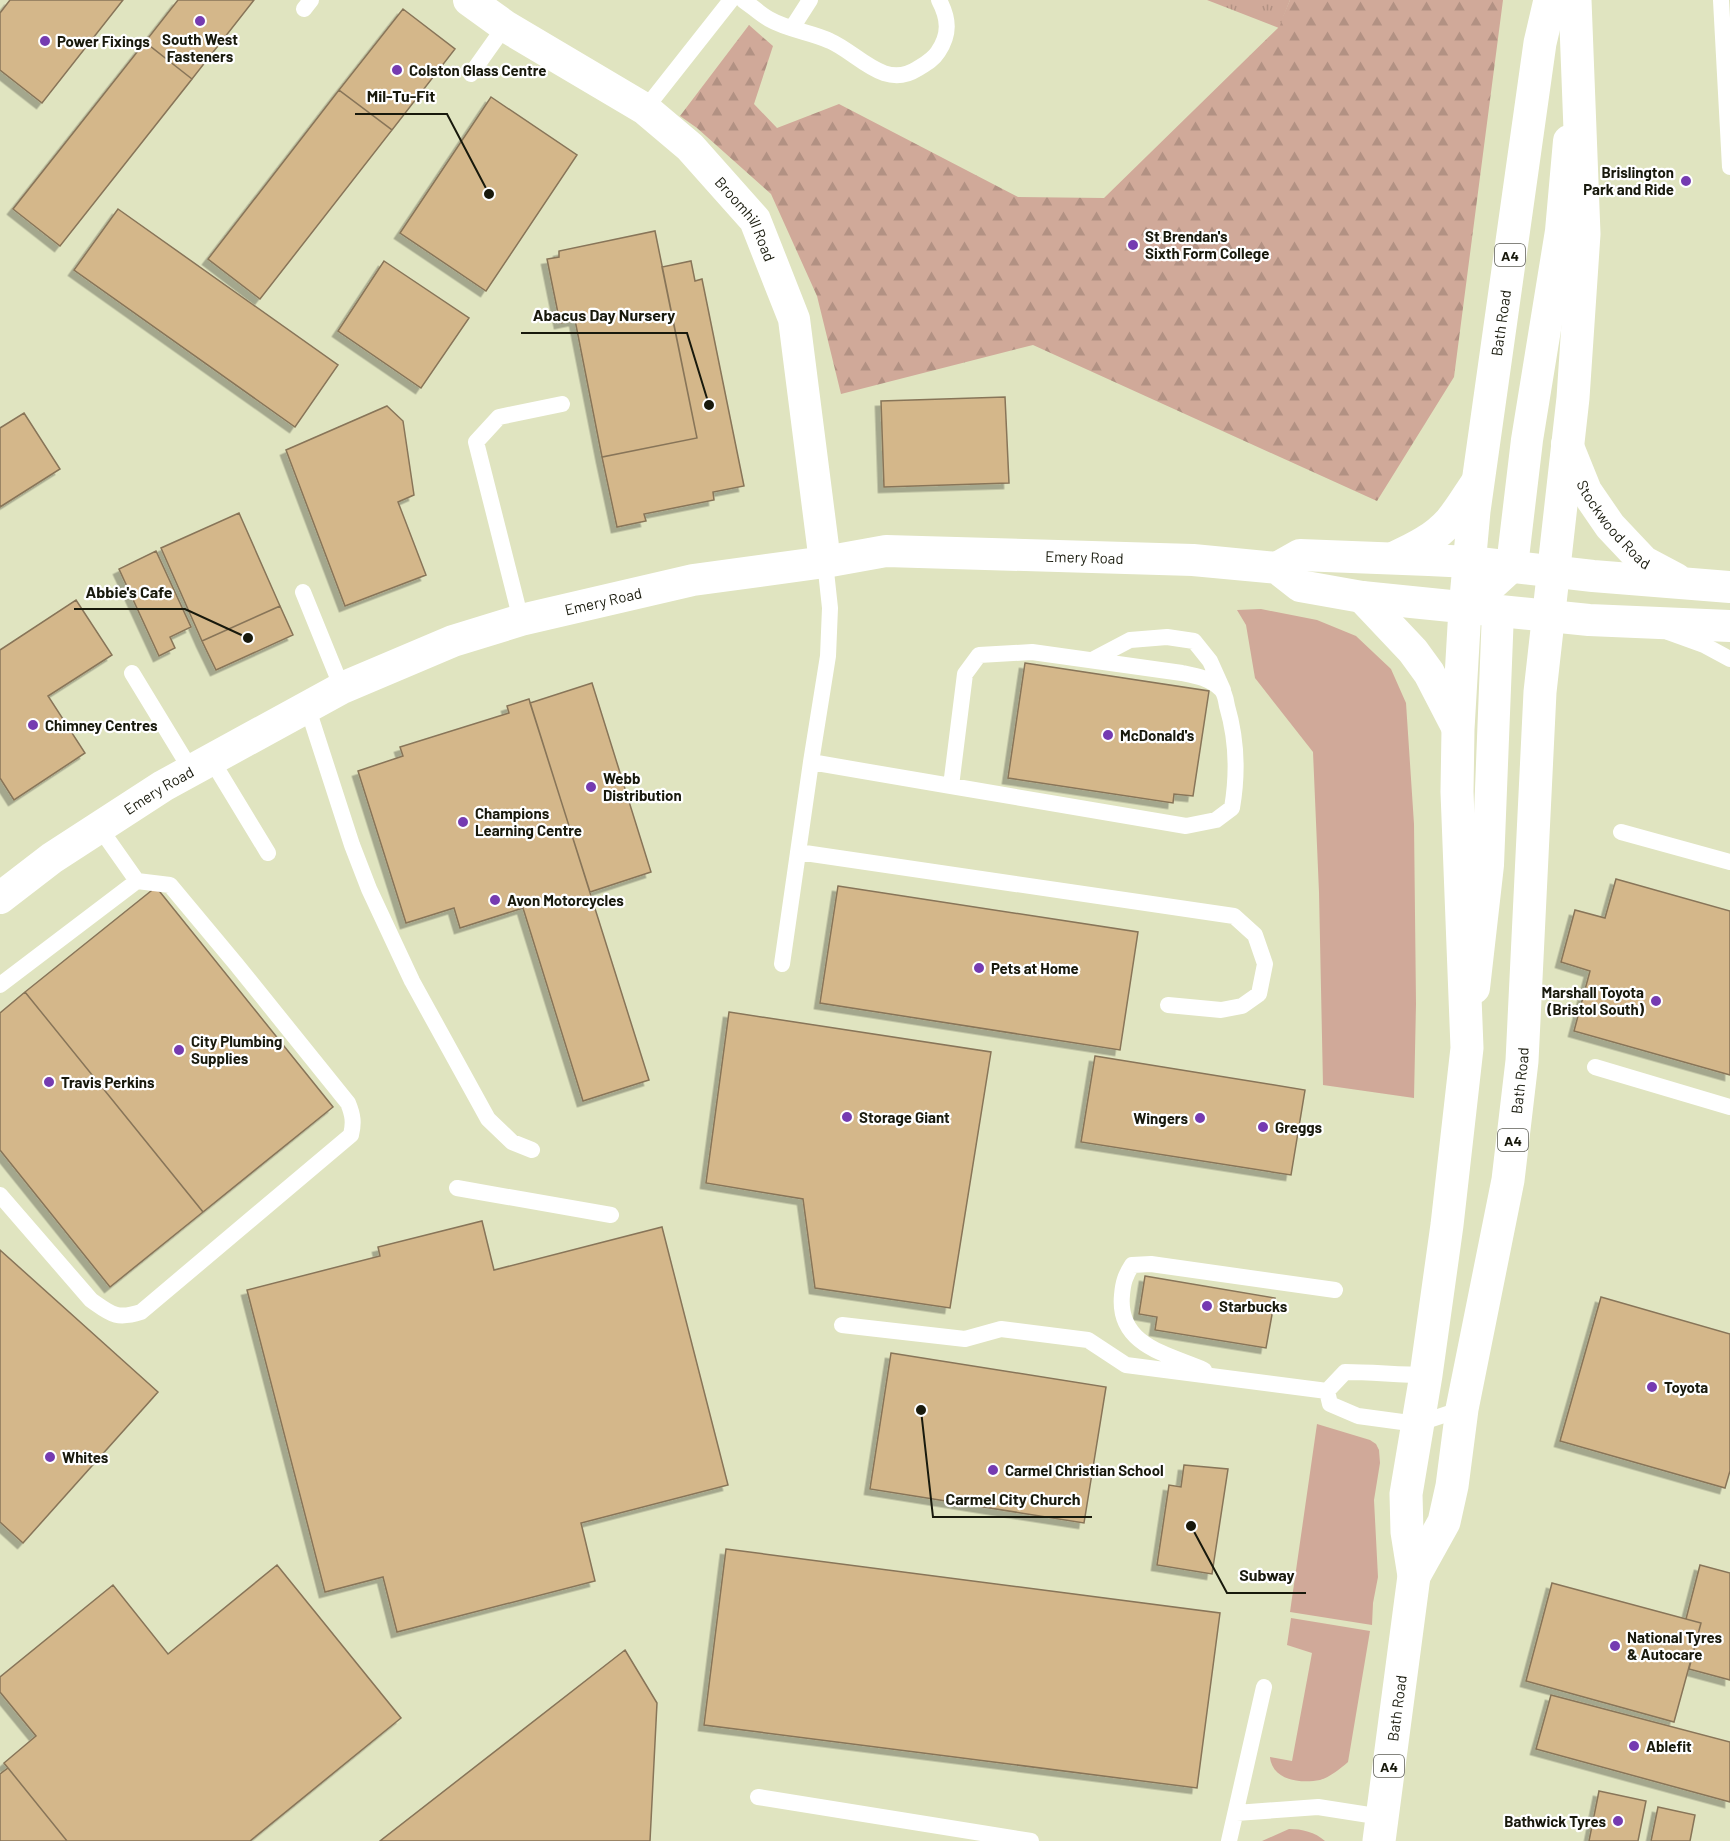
<svg xmlns="http://www.w3.org/2000/svg" width="1730" height="1841" font-family="Barlow,sans-serif">
  <style>
    .green { fill: #d0a999 }
    .forest { fill: url(#forest-firs) }
    .park { fill: url(#park-tufts) }
    .building { fill: #d4b78a; stroke: #887559; stroke-width: 1.5; filter: url(#shadow) }
    .lines { fill: none; stroke-linecap: round; stroke-linejoin: round }
    .service { stroke: #fff; stroke-width: 16 }
    .minor { stroke: #fff; stroke-width: 32 }
    .trunk { stroke: #fff; stroke-width: 33 }
    .poi-dot { fill: #753bb1; stroke: #fff; stroke-width: 2 }
    .labels { text-anchor: middle; dominant-baseline: central; stroke-width: 4.5; stroke-linejoin: round; paint-order: stroke }
    .shield { fill: #fff; stroke: #5d5e55; stroke-width: 1.5 }
    .shield-label { font-size: 14px; font-weight: bold; fill: #18190c }
    .poi-label { font-size: 15px; font-weight: bold; fill: #18190c; stroke: #fff; text-anchor: start }
    .street-label { font-size: 15px; fill: #18190c; stroke: #fff }
    .leader { fill: none; stroke: #18190c; stroke-width: 2 }
    .callout-dot { fill: #18190c; stroke: #fff; stroke-width: 2 }
    .callout-label { font-size: 16px; text-anchor: middle; font-weight: bold; fill: #18190c; stroke: #fff; stroke-width: 4.5; stroke-linejoin: round; paint-order: stroke }
  </style>
  <defs>
    <pattern id="forest-firs" width="22" height="20" patternUnits="userSpaceOnUse" patternTransform="scale(1.5)"><rect width="22" height="20" fill="#d0a999"/><path d="M5 1l3.5 6h-7zM16 11l3.5 6h-7z" fill="#b29183"/></pattern>
    <pattern id="park-tufts" width="24" height="20" patternUnits="userSpaceOnUse" patternTransform="scale(1.5)"><rect width="24" height="20" fill="#d0a999"/><path d="M3 7l-1-3M5 7V3M7 7l1-3M15 17l-1-3M17 17v-4M19 17l1-3" fill="none" stroke="#b29183"/></pattern>
    <filter id="shadow"><feDropShadow dx="-5.5" dy="5.5" stdDeviation="0" flood-color="#0004"/></filter>
  </defs>
  <rect width="100%" height="100%" fill="#e0e4c0"/>
  <path class="green" d="M1261,609L1317,620L1356,636L1391,669L1406,703L1414,824L1416,1004L1414,1098L1323,1085L1319,892L1313,752L1255,678L1246,625L1237,610Z
    M1317,1424L1370,1440L1376,1444L1379,1450L1380,1463L1374,1500L1378,1577L1373,1603L1372,1625L1290,1612Z
    M1291,1618L1370,1631L1348,1762C1340,1769 1330,1777 1320,1780C1300,1784 1272,1780 1270,1757L1292,1761L1312,1653L1287,1645Z
    M1289,1829C1302,1829 1315,1832 1325,1841H1262Z"/>
  <path class="forest" d="M1290,0H1503L1454,377L1377,501L1033,345L841,394L817,296L771,194L697,128L680,116L749,25L773,46L754,104L777,128L839,104L1018,197L1104,198L1278,28Z"/>
  <path class="park" d="M1207,0H1290L1279,28Z"/>
  <path class="building" d="M10,0H123L42,103L0,70V13Z
    M178,0H254L192,79L145,42Z
    M403,9L455,49L392,130L339,90Z
    M145,42L192,79L60,246L13,209Z
    M339,90L392,130L260,299L208,259Z
    M491,97L577,155L486,291L400,233Z
    M118,209L338,365L295,427L74,270Z
    M655,231L697,438L602,457L575,320L560,323L547,259L559,257V251Z
    M384,261L469,318L421,388L338,331Z
    M691,261L695,281L702,279L744,486L713,492L714,500L644,514L646,521L617,527L602,457L697,438L662,267Z
    M1005,397L1009,483L884,487L881,401Z
    M387,406L403,421L414,495L398,502L426,575L345,606L286,450Z
    M24,413L60,469L0,507V428Z
    M239,513L280,606L202,641L161,548Z
    M156,551L191,627L170,637L175,648L159,656L119,569Z
    M76,600L112,655L48,696L85,753L14,800L0,778V650Z
    M280,606L293,635L216,670L202,641Z
    M1025,663L1209,691L1193,796L1174,794L1173,803L1008,778Z
    M592,683L651,872L590,892L530,703Z
    M529,699L649,1080L583,1101L523,908L460,928L454,908L406,923L358,771L403,756L400,747L509,713L507,706Z
    M1616,879L1730,911V1075L1574,1031L1590,971L1561,962L1575,910L1605,918Z
    M838,886L1138,932L1120,1050L820,1003Z
    M156,887L333,1107L203,1212L25,992Z
    M25,992L203,1212L110,1287L0,1150V1013Z
    M729,1012L991,1052L950,1308L815,1288L803,1199L706,1183Z
    M1095,1056L1305,1090L1291,1175L1081,1142Z
    M482,1221L494,1270L662,1227L728,1485L581,1523L595,1581L397,1632L383,1577L325,1592L247,1290L380,1256L378,1247Z
    M0,1250L158,1392L23,1543L0,1522Z
    M1145,1276L1275,1298L1266,1348L1155,1330L1157,1317L1139,1314Z
    M1601,1297L1730,1334V1471L1725,1488L1560,1441Z
    M891,1353L1106,1387L1084,1523L870,1489Z
    M1184,1465L1228,1469L1212,1574L1157,1565L1169,1485L1181,1487Z
    M726,1549L1220,1613L1197,1788L704,1725Z
    M277,1565L401,1718L250,1841H67L4,1763L36,1736L0,1692V1677L113,1585L168,1654Z
    M1700,1565L1730,1573V1680L1689,1669L1701,1623L1686,1619Z
    M1552,1583L1701,1623L1674,1722L1526,1681Z
    M625,1650L657,1703L650,1841H380Z
    M1551,1695L1730,1742V1802L1536,1749Z
    M8,1768L67,1841H0V1774Z
    M1599,1791L1646,1801L1638,1841H1589Z
    M1658,1807L1695,1815L1690,1841H1651Z"/>
  <g class="lines">
    <path class="service" d="M743,0C752,6 760,14 769,19C788,30 811,32 830,41C858,53 884,90 917,69C925,64 933,60 938,52C950,34 949,19 939,0
      M1721,0L1730,167
      M304,9L311,0
      M792,28L810,0
      M471,74L505,26
      M645,109L731,0
      M303,592L342,688
      M521,620L476,442L499,417L562,404
      M1668,632L1704,645L1730,659
      M1032,652L1182,673C1197,676 1209,678 1221,689C1225,693 1226,700 1227,706C1237,740 1238,773 1232,808L1216,820L1186,826L951,786L965,674L979,655Z
      M1092,660L1130,640L1167,637L1194,641L1210,661L1223,690
      M132,673L191,770
      M307,706L352,845L369,889L412,981L488,1119L512,1142L532,1150
      M211,759L268,853
      M811,762L951,786
      M1621,832L1730,862
      M798,852L1234,916L1255,935L1265,964L1259,994L1242,1006L1221,1010L1168,1005
      M782,964L811,762L828,656L830,608L825,562
      M0,985L137,881L99,827
      M1595,1067L1730,1107
      M457,1188L611,1215
      M0,1195L91,1300C111,1314 116,1320 141,1312L351,1135C354,1123 353,1115 348,1103L236,964L170,885L137,881
      M842,1325L965,1339L1001,1329L1088,1340L1126,1365L1327,1391
      M1204,1370C1167,1354 1117,1345 1122,1295C1123,1283 1125,1276 1132,1265L1151,1264L1335,1290
      M1327,1391L1330,1404L1358,1416L1417,1424L1462,1409
      M1327,1391L1345,1372C1372,1372 1399,1375 1426,1375
      M758,1797L1031,1841
      M1236,1813L1318,1807L1382,1817
      M1229,1841L1264,1687"/>
    <g class="minor">
      <path id="s1" d="M469,0L505,26L645,109L690,147L755,220L794,319L825,562"/>
      <path id="s2" d="M1567,444L1586,491L1610,526L1644,562L1676,579"/>
      <path d="M1395,557C1415,548 1435,538 1450,521C1460,509 1468,495 1477,482"/>
      <path d="M1277,568L1300,555L1429,560L1470,562L1593,576L1730,587"/>
      <path d="M1362,597L1413,651L1429,673L1458,729"/>
      <path d="M1465,609L1512,566L1527,440L1561,231L1569,141"/>
      <path id="s3" d="M0,898L52,858L163,786L342,688L453,641L521,620L693,580L825,562L886,551L1193,560L1277,568L1300,586L1362,597L1589,620L1730,626"/>
      <path d="M1474,988L1488,865L1498,612"/>
    </g>
    <g class="trunk">
      <path id="s4" d="M1414,1576L1444,1522L1452,1486L1462,1409L1508,1180L1522,1061L1540,692L1573,398L1584,234L1575,0"/>
      <path id="s5" d="M1379,1841L1414,1576L1407,1532L1406,1494L1426,1375L1447,1225L1467,1048L1457,792L1458,729L1465,609L1474,511L1540,43L1550,0"/>
    </g>
  </g>
  <g class="poi-dot">
    <circle cx="200" cy="21" r="6"/>
    <circle cx="45" cy="41" r="6"/>
    <circle cx="397" cy="70" r="6"/>
    <circle cx="1686" cy="181" r="6"/>
    <circle cx="1133" cy="245" r="6"/>
    <circle cx="33" cy="725" r="6"/>
    <circle cx="1108" cy="735" r="6"/>
    <circle cx="591" cy="787" r="6"/>
    <circle cx="463" cy="822" r="6"/>
    <circle cx="495" cy="900" r="6"/>
    <circle cx="979" cy="968" r="6"/>
    <circle cx="1656" cy="1001" r="6"/>
    <circle cx="179" cy="1050" r="6"/>
    <circle cx="49" cy="1082" r="6"/>
    <circle cx="847" cy="1117" r="6"/>
    <circle cx="1200" cy="1118" r="6"/>
    <circle cx="1263" cy="1127" r="6"/>
    <circle cx="1207" cy="1306" r="6"/>
    <circle cx="1652" cy="1387" r="6"/>
    <circle cx="50" cy="1457" r="6"/>
    <circle cx="993" cy="1470" r="6"/>
    <circle cx="1615" cy="1646" r="6"/>
    <circle cx="1634" cy="1746" r="6"/>
    <circle cx="1618" cy="1821" r="6"/>
  </g>
  <g class="labels">
    <g class="shield">
      <rect x="1495" y="244" width="30" height="22" rx="4.5"/>
      <rect x="1498" y="1129" width="30" height="22" rx="4.5"/>
      <rect x="1374" y="1755" width="30" height="22" rx="4.5"/>
    </g>
    <g class="shield-label">
      <text x="1510" y="255">A4</text>
      <text x="1513" y="1140">A4</text>
      <text x="1389" y="1766">A4</text>
    </g>
    <g class="poi-label">
      <text x="200" y="39" text-anchor="middle">South West<tspan x="200" dy="17">Fasteners</tspan></text>
      <text x="57" y="41">Power Fixings</text>
      <text x="409" y="70">Colston Glass Centre</text>
      <text x="1674" y="172" text-anchor="end">Brislington<tspan x="1674" dy="17">Park and Ride</tspan></text>
      <text x="1145" y="236">St Brendan's<tspan x="1145" dy="17">Sixth Form College</tspan></text>
      <text x="45" y="725">Chimney Centres</text>
      <text x="1120" y="735">McDonald's</text>
      <text x="603" y="778">Webb<tspan x="603" dy="17">Distribution</tspan></text>
      <text x="475" y="813">Champions<tspan x="475" dy="17">Learning Centre</tspan></text>
      <text x="507" y="900">Avon Motorcycles</text>
      <text x="991" y="968">Pets at Home</text>
      <text x="1644" y="992" text-anchor="end">Marshall Toyota<tspan x="1644" dy="17">(Bristol South)</tspan></text>
      <text x="191" y="1041">City Plumbing<tspan x="191" dy="17">Supplies</tspan></text>
      <text x="61" y="1082">Travis Perkins</text>
      <text x="859" y="1117">Storage Giant</text>
      <text x="1188" y="1118" text-anchor="end">Wingers</text>
      <text x="1275" y="1127">Greggs</text>
      <text x="1219" y="1306">Starbucks</text>
      <text x="1664" y="1387">Toyota</text>
      <text x="62" y="1457">Whites</text>
      <text x="1005" y="1470">Carmel Christian School</text>
      <text x="1627" y="1637">National Tyres<tspan x="1627" dy="17">&amp; Autocare</tspan></text>
      <text x="1646" y="1746">Ablefit</text>
      <text x="1606" y="1821" text-anchor="end">Bathwick Tyres</text>
    </g>
    <g class="street-label">
      <text stroke="none"><textPath href="#s1" startOffset="358">Broomhill Road</textPath></text>
      <text stroke="none"><textPath href="#s5" startOffset="1528">Bath Road</textPath></text>
      <text stroke="none"><textPath href="#s2" startOffset="94">Stockwood Road</textPath></text>
      <text stroke="none"><textPath href="#s3" startOffset="1164">Emery Road</textPath></text>
      <text stroke="none"><textPath href="#s3" startOffset="678">Emery Road</textPath></text>
      <text stroke="none"><textPath href="#s3" startOffset="192">Emery Road</textPath></text>
      <text stroke="none"><textPath href="#s4" startOffset="510">Bath Road</textPath></text>
      <text stroke="none"><textPath href="#s5" startOffset="134">Bath Road</textPath></text>
    </g>
  </g>
  <path class="leader" d="M489 194L447 114H355M709 405L687 333H521M248 638L185 609H74M921 1410L933 1517H1092M1191 1526L1227 1593H1306"/>
  <g class="callout-dot">
    <circle cx="489" cy="194" r="6"/>
    <circle cx="709" cy="405" r="6"/>
    <circle cx="248" cy="638" r="6"/>
    <circle cx="921" cy="1410" r="6"/>
    <circle cx="1191" cy="1526" r="6"/>
  </g>
  <g class="callout-label">
    <text x="401" y="102">Mil-Tu-Fit</text>
    <text x="604" y="321">Abacus Day Nursery</text>
    <text x="129" y="598">Abbie's Cafe</text>
    <text x="1013" y="1505">Carmel City Church</text>
    <text x="1267" y="1581">Subway</text>
  </g>
</svg>
